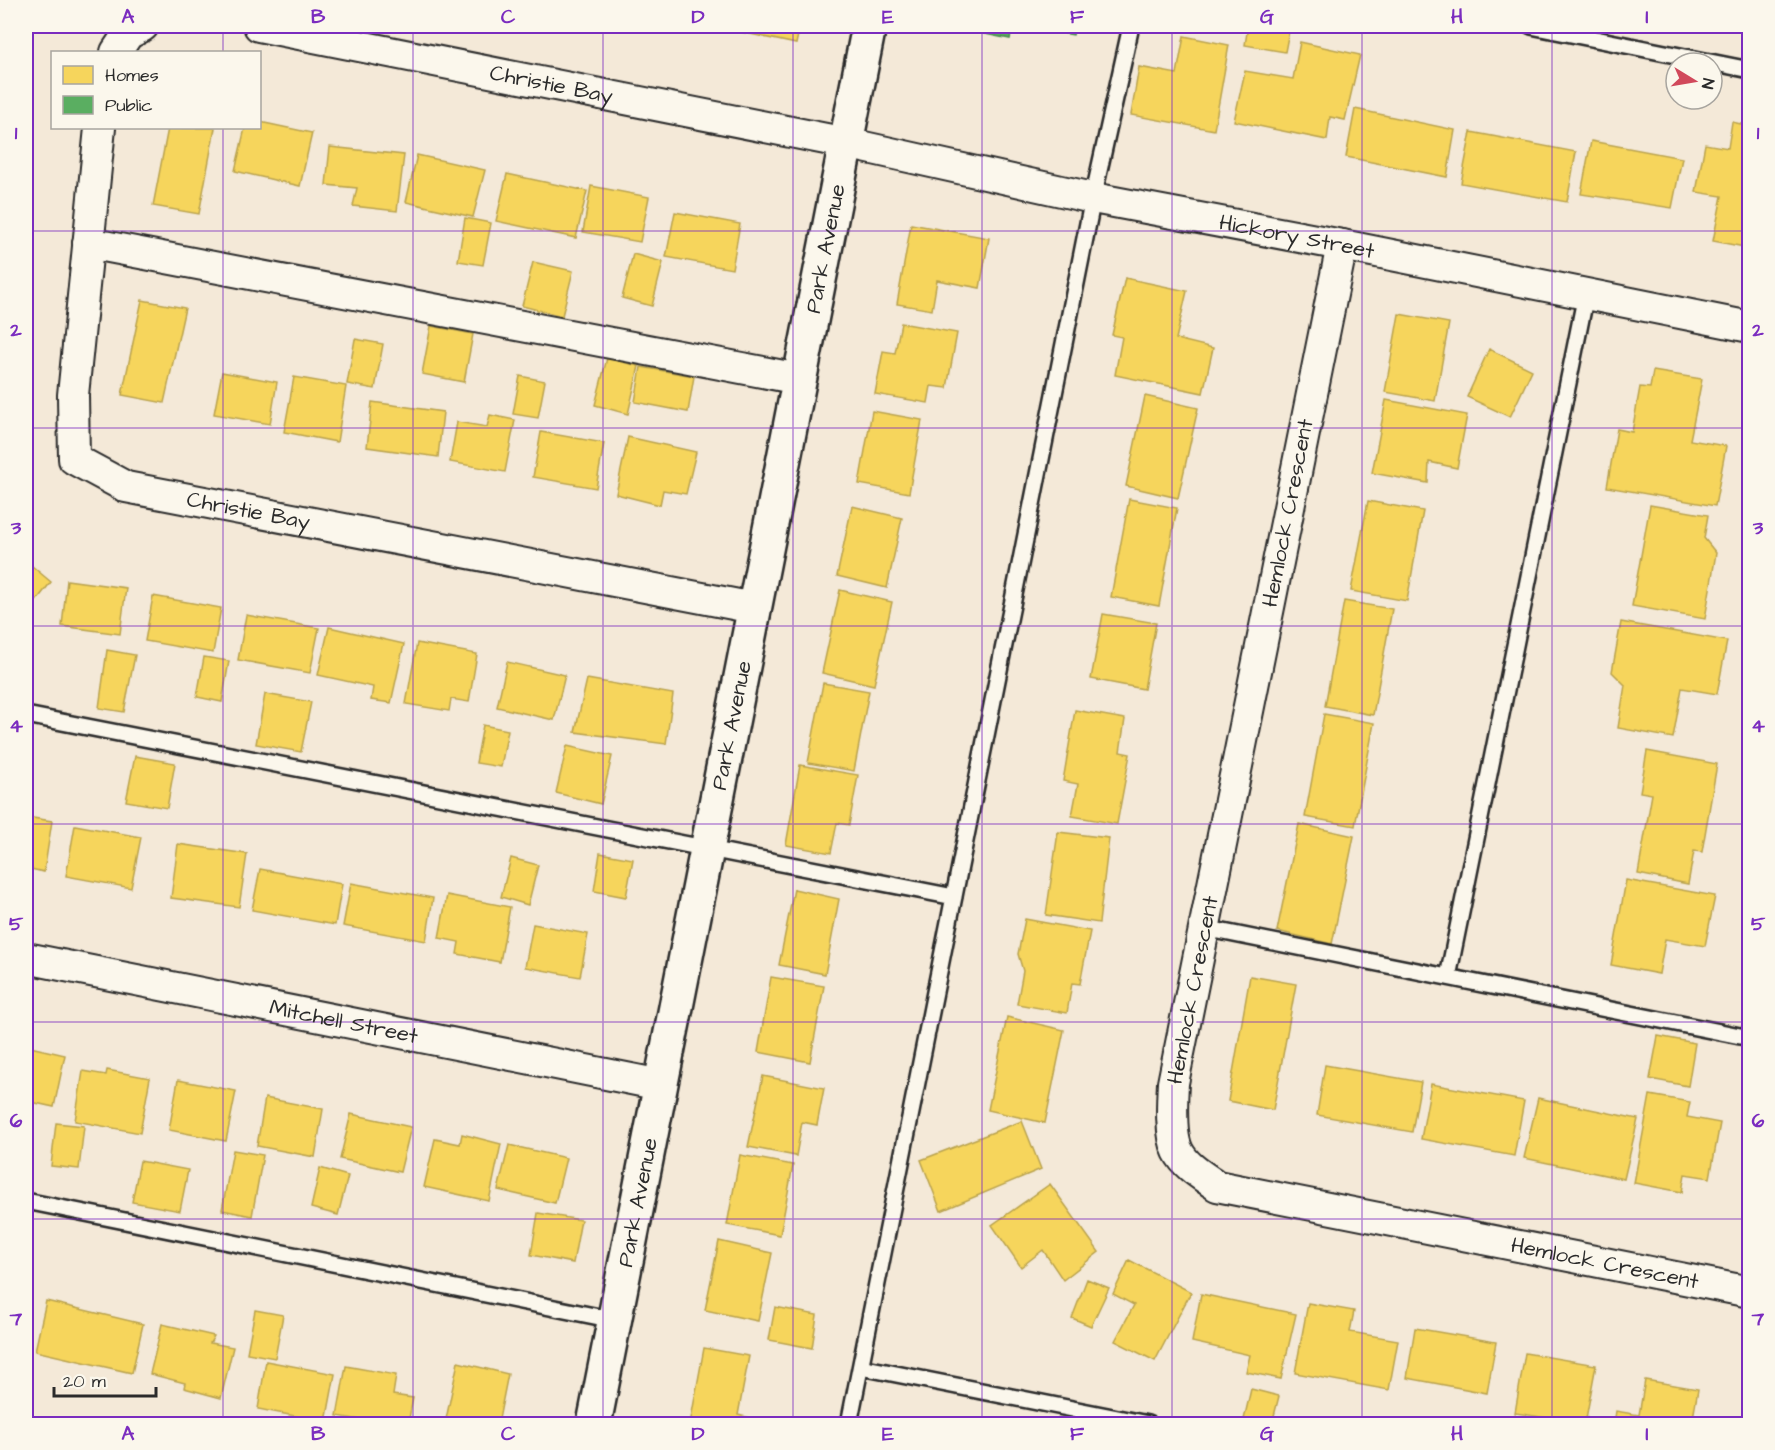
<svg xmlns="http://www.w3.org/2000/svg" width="1775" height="1450" font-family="'Architects Daughter',sans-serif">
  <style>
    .homes { fill: #f6d55c; stroke: #b9a24d; stroke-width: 1.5 }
    .public { fill: #5aae61; stroke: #4c8751; stroke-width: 1.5 }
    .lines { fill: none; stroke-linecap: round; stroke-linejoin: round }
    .service-casing { stroke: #2b2b2b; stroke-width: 20 }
    .minor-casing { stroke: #2b2b2b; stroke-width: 34 }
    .tertiary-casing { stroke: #2b2b2b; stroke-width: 38 }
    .service { stroke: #fbf7ec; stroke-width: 15 }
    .minor { stroke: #fbf7ec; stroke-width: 30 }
    .tertiary { stroke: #fbf7ec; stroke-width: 33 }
    .grid { fill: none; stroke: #7b2cbf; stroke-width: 1.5; stroke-opacity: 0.55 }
    .labels { text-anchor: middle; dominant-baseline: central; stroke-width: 6; stroke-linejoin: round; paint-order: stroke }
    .street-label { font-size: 22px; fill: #2b2b2b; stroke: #fbf7ec }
    .neatline { fill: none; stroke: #7b2cbf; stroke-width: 2 }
    .grid-label { font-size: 20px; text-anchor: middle; font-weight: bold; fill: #7b2cbf }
  </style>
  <rect width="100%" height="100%" fill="#f4e9d8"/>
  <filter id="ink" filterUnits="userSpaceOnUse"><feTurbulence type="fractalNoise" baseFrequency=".0167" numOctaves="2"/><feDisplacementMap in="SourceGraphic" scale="12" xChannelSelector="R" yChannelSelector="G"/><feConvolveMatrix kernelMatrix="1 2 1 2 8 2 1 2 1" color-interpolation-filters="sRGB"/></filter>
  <g filter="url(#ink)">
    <path class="homes" d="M713,26H800L796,44Z
      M1248,26H1290L1285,52L1245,45Z
      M1184,36L1229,45L1214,130L1131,115L1139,67L1177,74Z
      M1300,42L1360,55L1345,120L1330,117L1327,140L1234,121L1245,71L1293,79Z
      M1355,109L1455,130L1447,177L1346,157Z
      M260,122L312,133L300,186L235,171L245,128H260Z
      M1732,122L1750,126V248L1713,241L1722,196L1696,192L1705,144L1728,148Z
      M168,128H215L199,214L153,206Z
      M1471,132L1576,152L1567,202L1461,183Z
      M1591,141L1682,158L1672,208L1581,194Z
      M330,147L404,155L397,211L353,206L357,188L326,185Z
      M417,155L485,170L473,217L406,202Z
      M507,174L587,191L576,238L496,221Z
      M591,186L649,197L640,242L583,232Z
      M675,212L740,224L732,269L666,257Z
      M465,218L491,223L483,265L458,261Z
      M911,224L989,238L980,288L937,280L932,310L897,304Z
      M633,254L663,262L652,306L622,298Z
      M533,262L573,271L562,316L522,306Z
      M1125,278L1187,291L1176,339L1213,348L1203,393L1115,375L1122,337L1112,335Z
      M142,300L185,308L164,403L122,395Z
      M1399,314L1449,323L1435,401L1385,392Z
      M901,323L957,333L947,388L931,386L928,403L875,394L883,351L895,353Z
      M431,326L473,334L464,382L422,374Z
      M355,339L383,344L375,389L347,384Z
      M1489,349L1532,370L1510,417L1467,397Z
      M607,358L639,366L628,414L595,405Z
      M641,367L694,376L688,412L635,402Z
      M1653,371L1702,379L1690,440L1726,446L1715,506L1607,487L1617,429L1632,432L1640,387L1650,388Z
      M222,372L277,382L270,424L214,414Z
      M520,376L545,381L538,418L513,414Z
      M294,377L346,386L337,442L284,432Z
      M1145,396L1198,408L1178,498L1126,486Z
      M1386,400L1467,415L1457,468L1429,462L1428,483L1372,473Z
      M372,402L443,412L438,457L367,447Z
      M872,411L922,420L909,493L859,484Z
      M490,415L515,420L505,472L450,462L457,422L487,427Z
      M541,432L604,443L596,488L533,477Z
      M628,437L696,452L686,494L663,490L660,505L616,494Z
      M1129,499L1177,508L1159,606L1111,597Z
      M1368,501L1423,511L1407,601L1351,591Z
      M1650,505L1708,515L1704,538L1716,553L1705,619L1632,606Z
      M852,506L902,518L887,588L837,576Z
      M26,561L51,582L26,614Z
      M67,580L126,588L120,634L62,626Z
      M840,590L892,602L874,685L822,673Z
      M153,596L221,608L213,653L145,641Z
      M1344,601L1392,609L1373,715L1325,706Z
      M1103,614L1156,623L1144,689L1091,679Z
      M246,615L319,628L310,673L238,660Z
      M1621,622L1727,641L1717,694L1682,688L1673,738L1618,728L1625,685L1612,672Z
      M329,627L404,644L391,703L371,700L373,687L318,675Z
      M417,643L477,654L469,702L451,699L449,711L406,704Z
      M107,650L135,655L124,712L99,708Z
      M204,657L229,661L222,702L197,697Z
      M507,662L565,675L554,720L497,707Z
      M587,679L673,694L666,744L575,732Z
      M823,683L869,691L854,771L808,763Z
      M265,694L311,702L301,752L256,744Z
      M1075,710L1125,719L1120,752L1130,754L1117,824L1072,816L1078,784L1063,781Z
      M1324,714L1374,723L1355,826L1305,817Z
      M483,725L508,730L501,767L476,763Z
      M567,746L612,756L601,804L556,793Z
      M1647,751L1717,764L1702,852L1694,851L1688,884L1638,874L1652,794L1640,792Z
      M135,756L175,763L167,808L126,801Z
      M800,765L858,775L849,825L837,823L831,853L786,845Z
      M26,817L52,821L44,872L26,868Z
      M1299,824L1354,836L1332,944L1277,931Z
      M75,825L141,837L131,888L66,876Z
      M1058,832L1109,838L1099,923L1046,915Z
      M178,844L247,854L239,907L171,898Z
      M600,853L633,859L626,897L594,891Z
      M511,858L538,865L528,905L501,897Z
      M260,869L342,884L335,925L252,910Z
      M1626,880L1715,896L1705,946L1665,939L1659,974L1611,965Z
      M351,883L433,898L426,941L343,926Z
      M794,889L839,899L825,974L779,965Z
      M447,895L510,907L500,962L457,954L459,942L439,938Z
      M1025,919L1090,931L1080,984L1072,983L1067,1013L1017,1004L1023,971L1018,954Z
      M533,924L588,934L580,977L525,967Z
      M1250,976L1296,984L1273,1110L1228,1101Z
      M771,977L824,986L810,1062L758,1052Z
      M1007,1017L1064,1030L1045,1123L988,1110Z
      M1658,1036L1695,1043L1688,1086L1650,1079Z
      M26,1046L65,1055L54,1107L26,1101Z
      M1325,1065L1421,1082L1412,1132L1317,1115Z
      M107,1070L150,1078L140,1133L75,1121L83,1071L106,1075Z
      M763,1076L824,1088L817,1125L802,1122L796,1156L748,1147Z
      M178,1080L236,1091L226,1141L169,1130Z
      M1431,1084L1524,1101L1514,1156L1421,1139Z
      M1650,1095L1690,1102L1687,1117L1720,1123L1710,1178L1685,1174L1682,1192L1634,1183Z
      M265,1098L323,1109L315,1157L257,1146Z
      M1538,1098L1638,1119L1624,1179L1524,1158Z
      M351,1114L411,1127L400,1172L340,1159Z
      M1022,1121L1041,1169L941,1211L921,1160Z
      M56,1123L84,1126L79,1169L51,1166Z
      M462,1134L501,1144L489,1201L424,1187L435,1139L460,1144Z
      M509,1145L566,1158L555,1203L498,1190Z
      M233,1150L263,1155L252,1216L222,1210Z
      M740,1155L793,1165L780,1235L727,1225Z
      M140,1161L188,1170L180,1211L132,1202Z
      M320,1168L348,1176L338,1215L311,1208Z
      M1050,1184L1099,1252L1063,1280L1043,1250L1021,1267L992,1225Z
      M538,1213L581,1220L573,1263L531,1255Z
      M719,1241L772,1253L758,1321L705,1310Z
      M1129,1260L1191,1292L1155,1361L1115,1341L1134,1305L1113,1294Z
      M1087,1279L1109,1288L1091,1326L1072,1318Z
      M1201,1294L1296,1314L1281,1379L1246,1372L1250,1355L1192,1342Z
      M46,1301L143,1324L132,1373L35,1351Z
      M1308,1303L1354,1311L1350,1332L1398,1340L1389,1390L1295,1373Z
      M775,1307L817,1315L812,1348L769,1340Z
      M255,1310L283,1315L275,1358L247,1353Z
      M162,1324L214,1336L210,1343L233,1347L221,1398L184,1388L185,1383L150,1374Z
      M1415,1328L1496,1342L1487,1393L1407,1378Z
      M704,1348L749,1356L738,1415L755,1419L754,1424H690Z
      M1525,1353L1596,1365L1585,1424L1515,1413Z
      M266,1361L335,1374L326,1422L258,1409Z
      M458,1362L508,1374L498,1424H445Z
      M346,1366L396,1375L393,1395L413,1398L408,1424H372L373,1422L337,1416Z
      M1645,1380L1698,1389L1692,1424H1614L1616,1411L1639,1415Z
      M1251,1389L1279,1396L1272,1424H1243Z"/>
    <path class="public" d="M976,26H1013L1010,39L975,32Z
      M1023,26H1075L1073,35Z"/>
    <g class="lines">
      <g class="service-casing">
        <path id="service" d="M1531,26L1750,70
          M26,715L954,897
          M1204,928L1750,1038
          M1448,977L1586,294
          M26,1201L614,1320
          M861,1367L1148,1424
          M849,1424L1093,198L1131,26"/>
      </g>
      <g class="minor-casing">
        <g id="minor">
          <path id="s1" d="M259,26L846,143L1093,198L1342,245L1750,327"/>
          <path d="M116,52L128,34L143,26"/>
          <path id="s2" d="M100,128L73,395L74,459L126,487L754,608"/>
          <path d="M88,243L799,379"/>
          <path id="s3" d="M1342,245L1173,1083C1172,1101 1170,1135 1178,1151C1186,1167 1203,1176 1217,1186L1750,1292"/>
          <path id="s4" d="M26,958L661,1085"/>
        </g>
      </g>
      <g class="tertiary-casing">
        <g id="tertiary">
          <path id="s5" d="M594,1424L869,26"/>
        </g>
      </g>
      <use href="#service" class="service"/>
      <use href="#minor" class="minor"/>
      <use href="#tertiary" class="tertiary"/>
    </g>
  </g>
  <path class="grid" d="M223,26V52M413,26V1424M603,26V1424M793,26V1424M982,26V1424M1172,26V1424M1362,26V1424M1552,26V1424M223,128V1424M26,231H1750M26,428H1750M26,626H1750M26,824H1750M26,1022H1750M26,1219H1750"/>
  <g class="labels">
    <g class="street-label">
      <text stroke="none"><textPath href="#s1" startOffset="298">Christie Bay</textPath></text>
      <text stroke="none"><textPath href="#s1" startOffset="1059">Hickory Street</textPath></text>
      <text stroke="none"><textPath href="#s5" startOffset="1198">Park Avenue</textPath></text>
      <text stroke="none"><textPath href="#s2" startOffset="516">Christie Bay</textPath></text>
      <text transform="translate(1288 513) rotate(-79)">Hemlock Crescent</text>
      <text stroke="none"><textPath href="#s5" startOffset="712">Park Avenue</textPath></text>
      <text transform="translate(1193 990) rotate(-79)">Hemlock Crescent</text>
      <text stroke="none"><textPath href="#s4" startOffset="324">Mitchell Street</textPath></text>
      <text stroke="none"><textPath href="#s5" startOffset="226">Park Avenue</textPath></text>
      <text stroke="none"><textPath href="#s3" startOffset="1372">Hemlock Crescent</textPath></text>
    </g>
  </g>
  <rect width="1775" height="1450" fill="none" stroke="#fbf7ec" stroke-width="66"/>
  <rect x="51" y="51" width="210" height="78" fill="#fbf7ec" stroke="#a8a59f" stroke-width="1.5"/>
  <rect x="63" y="66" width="30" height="18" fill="#f6d55c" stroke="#a8a59f" stroke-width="1.5"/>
  <text x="105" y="81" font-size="18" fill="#2b2b2b">Homes</text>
  <rect x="63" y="96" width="30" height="18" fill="#5aae61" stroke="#a8a59f" stroke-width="1.5"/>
  <text x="105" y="111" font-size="18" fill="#2b2b2b">Public</text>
  <g transform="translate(1694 81) rotate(101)"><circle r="28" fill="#fbf7ec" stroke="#a8a59f" stroke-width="1.5"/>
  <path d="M0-4.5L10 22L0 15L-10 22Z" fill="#d1495b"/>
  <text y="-9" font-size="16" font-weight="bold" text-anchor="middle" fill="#2b2b2b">N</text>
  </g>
  <path d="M54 1387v9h102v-9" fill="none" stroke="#2b2b2b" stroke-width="3"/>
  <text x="63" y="1387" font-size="18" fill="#2b2b2b" stroke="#fbf7ec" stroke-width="4.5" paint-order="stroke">20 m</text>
  <rect x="33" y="33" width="1709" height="1384" class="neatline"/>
  <g class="grid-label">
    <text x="128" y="23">A</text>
    <text x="318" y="23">B</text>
    <text x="508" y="23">C</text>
    <text x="698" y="23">D</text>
    <text x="888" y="23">E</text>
    <text x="1077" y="23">F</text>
    <text x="1267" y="23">G</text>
    <text x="1457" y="23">H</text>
    <text x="1647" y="23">I</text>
    <text x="16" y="139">1</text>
    <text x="1758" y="139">1</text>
    <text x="16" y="336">2</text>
    <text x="1758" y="336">2</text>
    <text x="16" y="534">3</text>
    <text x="1758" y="534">3</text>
    <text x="16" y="732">4</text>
    <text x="1758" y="732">4</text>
    <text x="16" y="930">5</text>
    <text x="1758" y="930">5</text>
    <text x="16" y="1127">6</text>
    <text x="1758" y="1127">6</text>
    <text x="16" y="1325">7</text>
    <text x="1758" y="1325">7</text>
    <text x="128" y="1440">A</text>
    <text x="318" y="1440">B</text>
    <text x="508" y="1440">C</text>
    <text x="698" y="1440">D</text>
    <text x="888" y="1440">E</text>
    <text x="1077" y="1440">F</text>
    <text x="1267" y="1440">G</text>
    <text x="1457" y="1440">H</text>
    <text x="1647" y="1440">I</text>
  </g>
</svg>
